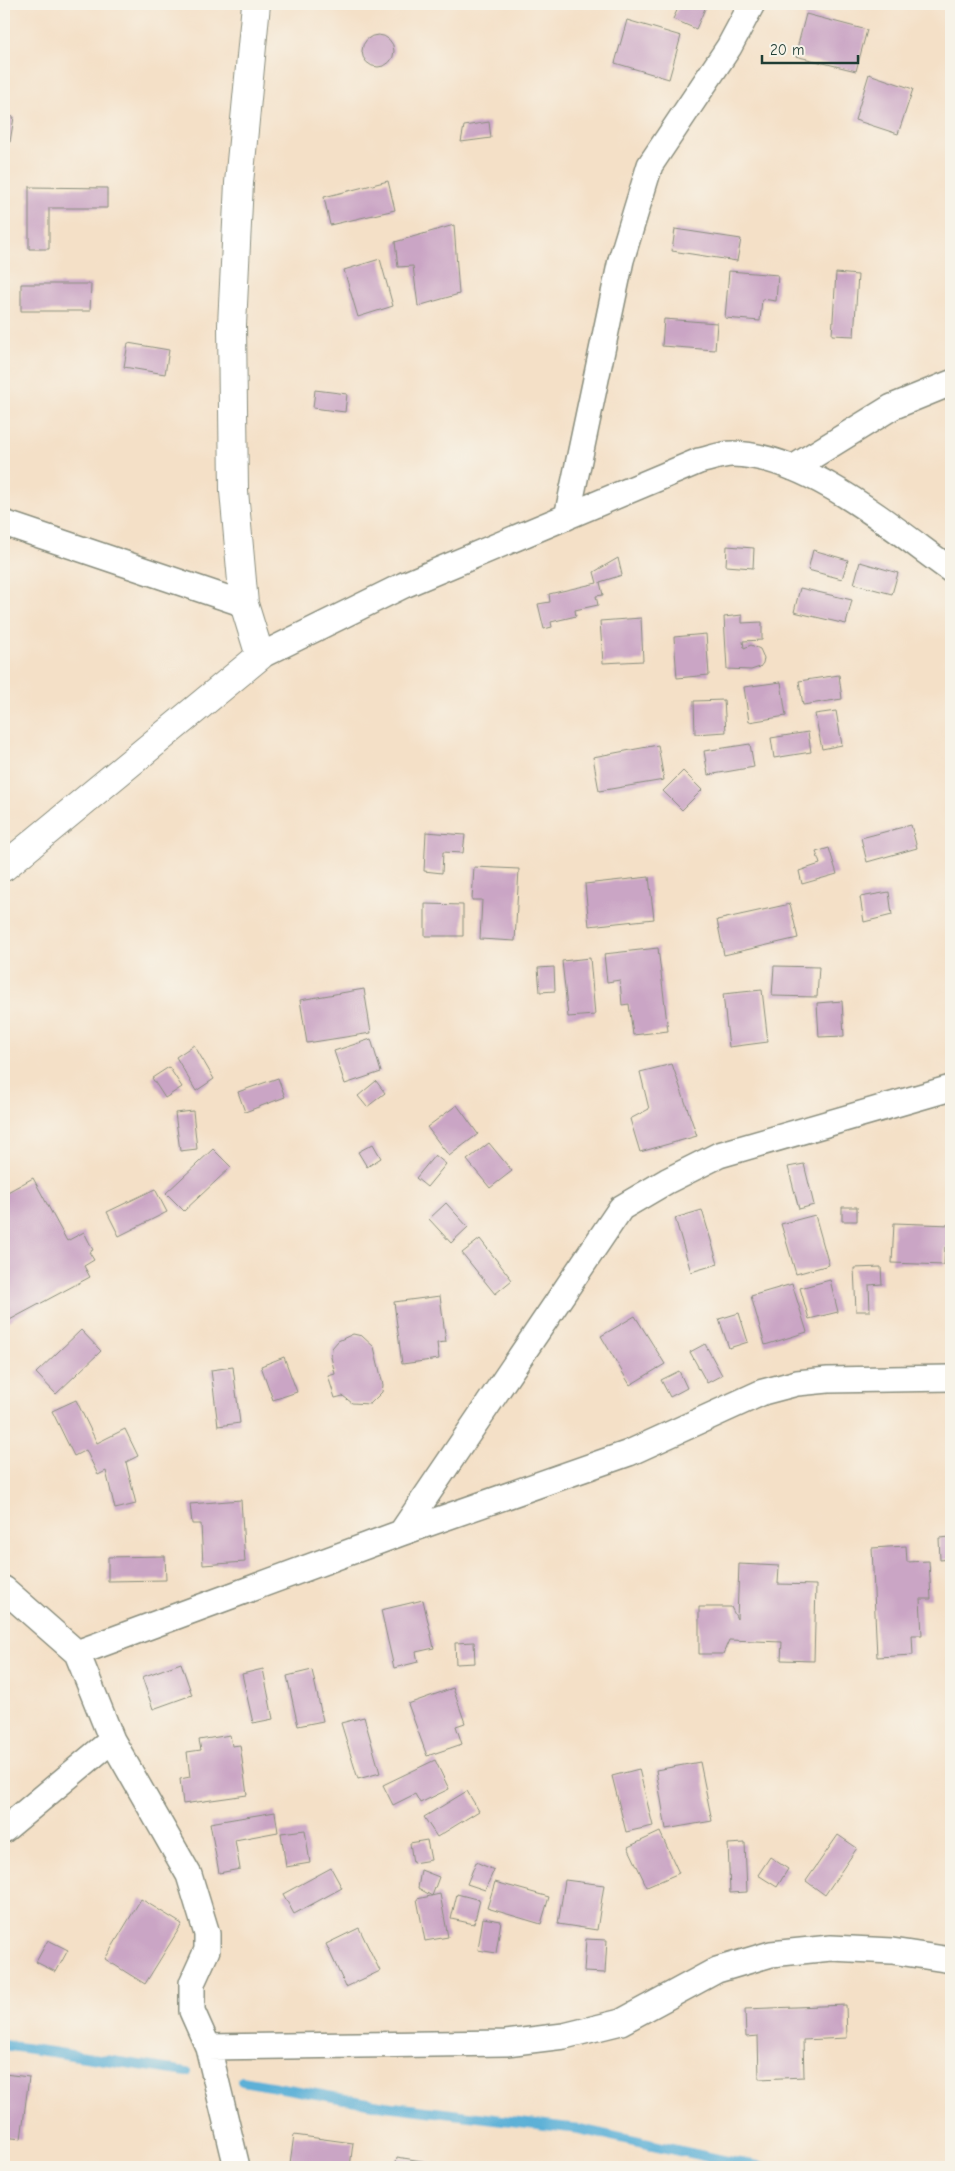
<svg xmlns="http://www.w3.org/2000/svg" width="955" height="2171" font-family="'Comic Neue',sans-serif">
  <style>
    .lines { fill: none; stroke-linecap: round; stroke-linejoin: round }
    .stream { stroke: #5bb0d7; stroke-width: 10 }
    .building { fill: #caa5c5 }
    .street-casing { stroke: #8a8e7e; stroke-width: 28 }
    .secondary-casing { stroke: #8a8e7e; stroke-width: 30 }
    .street { stroke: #fff; stroke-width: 25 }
    .secondary { stroke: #fff; stroke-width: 28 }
  </style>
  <rect width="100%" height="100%" fill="#f7f3e8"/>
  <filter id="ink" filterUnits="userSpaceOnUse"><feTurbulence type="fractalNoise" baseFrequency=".02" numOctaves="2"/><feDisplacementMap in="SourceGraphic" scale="10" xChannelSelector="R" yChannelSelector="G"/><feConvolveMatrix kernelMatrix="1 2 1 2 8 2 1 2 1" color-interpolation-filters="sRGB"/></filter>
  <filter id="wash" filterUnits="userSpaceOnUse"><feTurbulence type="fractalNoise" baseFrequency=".0096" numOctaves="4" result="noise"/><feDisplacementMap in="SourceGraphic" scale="20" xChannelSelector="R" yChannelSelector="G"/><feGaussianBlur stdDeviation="1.12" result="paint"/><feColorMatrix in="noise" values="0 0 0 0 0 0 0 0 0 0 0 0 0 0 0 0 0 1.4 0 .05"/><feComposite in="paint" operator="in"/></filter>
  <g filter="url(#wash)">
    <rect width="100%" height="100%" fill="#f4e0c7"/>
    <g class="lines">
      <path class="stream" d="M4,2045L187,2072
        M242,2081L385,2106L579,2129L727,2161L765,2167"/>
    </g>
    <g id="blocks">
      <path class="building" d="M680,4H707L696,29L673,19Z
        M806,14L867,30L856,71L795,56Z
        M627,20L681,36L669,79L615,63Z
        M362 51a16 16 0 1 1 32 0a16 16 0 1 1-32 0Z
        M869,74L913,89L898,134L855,120Z
        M4,116L14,117L10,142L4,141Z
        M489,122L491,138L461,142L464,126Z
        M4,149L8,150L5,173L4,172Z
        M388,181L395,210L330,225L324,197Z
        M29,187L107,188V208H49V249H29Z
        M454,225L459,294L418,306L413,266L398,267L395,242Z
        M675,229L741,239L737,261L672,251Z
        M380,259L393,306L358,317L344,270Z
        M729,271L778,275L776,301L762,299L760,321L725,318Z
        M836,273L858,275L854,336L832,335Z
        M21,284H91L90,311H21Z
        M664,319L717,323L715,350L662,346Z
        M128,343L169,350L165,374L124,367Z
        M315,390L347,394L345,412L313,408Z
        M727,546L754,548L753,568L726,566Z
        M813,550L848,560L842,579L808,570Z
        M618,558L622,575L600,582L603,595L596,596L598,605L575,610L576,616L551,622L552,627L544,629L538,604L550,602L549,594L597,583L594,572Z
        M860,562L898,573L892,594L854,584Z
        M800,588L852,600L846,624L794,612Z
        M742,615V623L762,622V640L743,641L744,648L751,645L760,649L764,658L763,663L760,667L751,670L727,669L724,617Z
        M641,618L643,661L603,663L600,621Z
        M706,634L709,675L677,678L674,637Z
        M839,675L842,699L803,705L799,681Z
        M781,682L786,716L749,722L744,687Z
        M724,700L726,732L695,734L694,701Z
        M836,711L842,745L822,749L815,714Z
        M808,732L811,752L774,758L771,738Z
        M750,744L754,767L708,775L704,751Z
        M658,745L664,780L599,791L593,757Z
        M683,771L702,790L682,810L663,791Z
        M911,825L917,848L867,862L861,838Z
        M426,832L465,835L463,853L443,852L442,873L424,871Z
        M829,848L837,874L802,884L799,871L820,864L816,852Z
        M474,867L519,869L515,941L480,939L482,900H472Z
        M649,877L654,919L589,926L585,884Z
        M889,892L892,915L864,922L860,897Z
        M425,904L463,905V936H425Z
        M790,904L798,938L724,955L717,920Z
        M658,948L668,1031L633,1035L629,1004L622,1005L620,980L607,982L604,954Z
        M590,958L595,1015L568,1017L562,961Z
        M774,966L819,967L817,997L772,996Z
        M554,967L555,991L540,992L538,968Z
        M364,989L371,1033L307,1043L300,1000Z
        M762,990L768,1042L729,1047L723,994Z
        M842,1001L844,1036L819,1037L817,1003Z
        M371,1039L381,1072L345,1084L334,1051Z
        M194,1045L214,1079L196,1091L176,1057Z
        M672,1064L697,1136L640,1152L630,1119L649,1109L640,1072Z
        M169,1067L182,1087L165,1098L152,1078Z
        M278,1078L285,1097L245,1112L238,1092Z
        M376,1081L385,1093L367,1107L358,1096Z
        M457,1105L478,1134L449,1156L427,1127Z
        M193,1111L197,1149L180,1151L175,1113Z
        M489,1143L512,1171L490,1188L467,1160Z
        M373,1144L381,1158L367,1167L358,1152Z
        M213,1149L231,1167L184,1211L166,1193Z
        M435,1155L446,1164L427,1187L416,1178Z
        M804,1164L814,1205L799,1209L788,1167Z
        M33,1178L67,1241L84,1232L93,1250L89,1252L94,1260L84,1266L90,1277L4,1323V1194Z
        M155,1189L167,1212L119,1236L107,1212Z
        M446,1203L468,1227L451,1243L429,1219Z
        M842,1207H857V1221H842Z
        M702,1210L718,1264L691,1272L675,1218Z
        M815,1215L829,1265L796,1274L781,1224Z
        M894,1223L951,1225V1247H945L944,1265L892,1263Z
        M480,1239L512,1280L495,1294L462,1253Z
        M881,1267L882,1284L869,1285L870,1311H856L854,1268Z
        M830,1280L838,1312L809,1319L800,1288Z
        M792,1284L807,1332L765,1345L751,1296Z
        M440,1296L446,1342L437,1343L439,1359L402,1364L394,1302Z
        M739,1313L748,1342L729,1348L719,1319Z
        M635,1316L665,1364L630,1385L601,1336Z
        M81,1330L101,1351L56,1394L36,1373Z
        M353,1334L362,1336L374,1347L383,1385L382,1392L370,1404L352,1403L343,1396L335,1398L328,1376L335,1374L331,1357L332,1348L338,1341Z
        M705,1344L722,1375L707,1383L690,1352Z
        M284,1357L297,1392L273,1400L261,1366Z
        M233,1367L240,1423L218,1426L211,1370Z
        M679,1371L687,1388L670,1397L661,1380Z
        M76,1400L97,1443L125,1429L138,1456L126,1462L136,1504L115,1509L106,1471L98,1475L86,1450L74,1456L52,1411Z
        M241,1500L245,1562L203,1565L201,1524H192L190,1504Z
        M951,1537V1559L940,1560L939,1538Z
        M906,1546L907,1562L929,1561L931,1599H920L922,1635H912L913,1655L877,1657L872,1548Z
        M165,1556L166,1580L108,1581V1557Z
        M739,1564L779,1566L778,1584L816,1585L814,1661L781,1660L782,1642L729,1640L723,1654H699V1607H731L737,1619Z
        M423,1600L434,1648L416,1652L418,1662L394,1668L381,1610Z
        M474,1642L475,1663L456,1664L455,1643Z
        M181,1663L192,1695L153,1709L142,1677Z
        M263,1669L273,1719L253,1723L242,1674Z
        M312,1670L323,1721L298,1726L287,1676Z
        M453,1688L465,1723L456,1726L462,1744L427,1756L408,1704Z
        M364,1717L380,1773L358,1779L341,1723Z
        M230,1735L232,1746L240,1745L247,1795L183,1804L180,1779L190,1777L187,1752L201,1750L199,1740Z
        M435,1760L449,1789L420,1803L415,1794L393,1805L383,1785Z
        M700,1762L712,1821L666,1829L656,1770Z
        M639,1769L653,1826L626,1832L612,1776Z
        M467,1791L479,1811L437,1837L424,1817Z
        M275,1812L278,1832L235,1840L240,1869L219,1873L210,1823Z
        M305,1830L310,1863L286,1867L281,1833Z
        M660,1832L679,1873L647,1887L628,1847Z
        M838,1835L857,1848L825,1895L806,1881Z
        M427,1840L431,1860L413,1863L410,1843Z
        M745,1843L747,1892L730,1893L728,1844Z
        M770,1857L788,1869L777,1887L758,1875Z
        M476,1862L494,1870L485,1890L467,1884Z
        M331,1868L342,1888L294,1914L283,1894Z
        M421,1870L439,1877L432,1896L418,1888Z
        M565,1880L604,1885L597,1930L558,1924Z
        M495,1882L549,1897L541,1924L487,1908Z
        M440,1894L448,1937L425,1941L417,1899Z
        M457,1894L480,1900L474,1924L451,1919Z
        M141,1899L182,1924L145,1984L105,1959Z
        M483,1918L501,1921L496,1953L478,1950Z
        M359,1928L380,1971L346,1987L326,1944Z
        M586,1939L607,1940L605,1973L584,1972Z
        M48,1940L68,1950L56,1972L36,1962Z
        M846,2005L847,2038L803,2040L804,2077L759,2079L758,2036L746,2037L745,2009Z
        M4,2074L29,2077L21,2139L4,2137Z
        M294,2135L353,2143L350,2167H325L290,2163Z
        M397,2157L440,2164L439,2167H395Z"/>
    </g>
  </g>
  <g filter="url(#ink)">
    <use href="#blocks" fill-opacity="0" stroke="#8a8e7e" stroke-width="1"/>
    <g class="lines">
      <g class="street-casing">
        <path id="street" d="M793,468L892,407L951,383
          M567,517L621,260L650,165L729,47L752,4
          M4,523L244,604
          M260,656L404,585L699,461C709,459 722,454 732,454C808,455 892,528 951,570
          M401,1533L621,1208L667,1181L719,1155L951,1088
          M4,1589L77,1653L112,1740L189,1875L207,1934V1950L192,1983V2011L208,2047L237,2167
          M77,1653L401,1533L629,1453L763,1392L797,1383L828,1380L951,1378
          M4,1830L112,1740
          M208,2047L506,2043L564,2036L621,2022L717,1970L771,1954L831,1948L892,1951L951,1960"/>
      </g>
      <g class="secondary-casing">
        <path id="secondary" d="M4,867L260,656L244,604L234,491L232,325L239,183L256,4"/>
      </g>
      <use href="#street" class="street"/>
      <use href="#secondary" class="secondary"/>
    </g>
  </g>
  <rect width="955" height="2171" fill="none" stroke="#f7f3e8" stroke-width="20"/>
  <path d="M762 55v8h96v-8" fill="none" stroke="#1f3d34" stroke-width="2.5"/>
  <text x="770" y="55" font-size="15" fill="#1f3d34" stroke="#f7f3e8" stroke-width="4" paint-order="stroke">20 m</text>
</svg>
